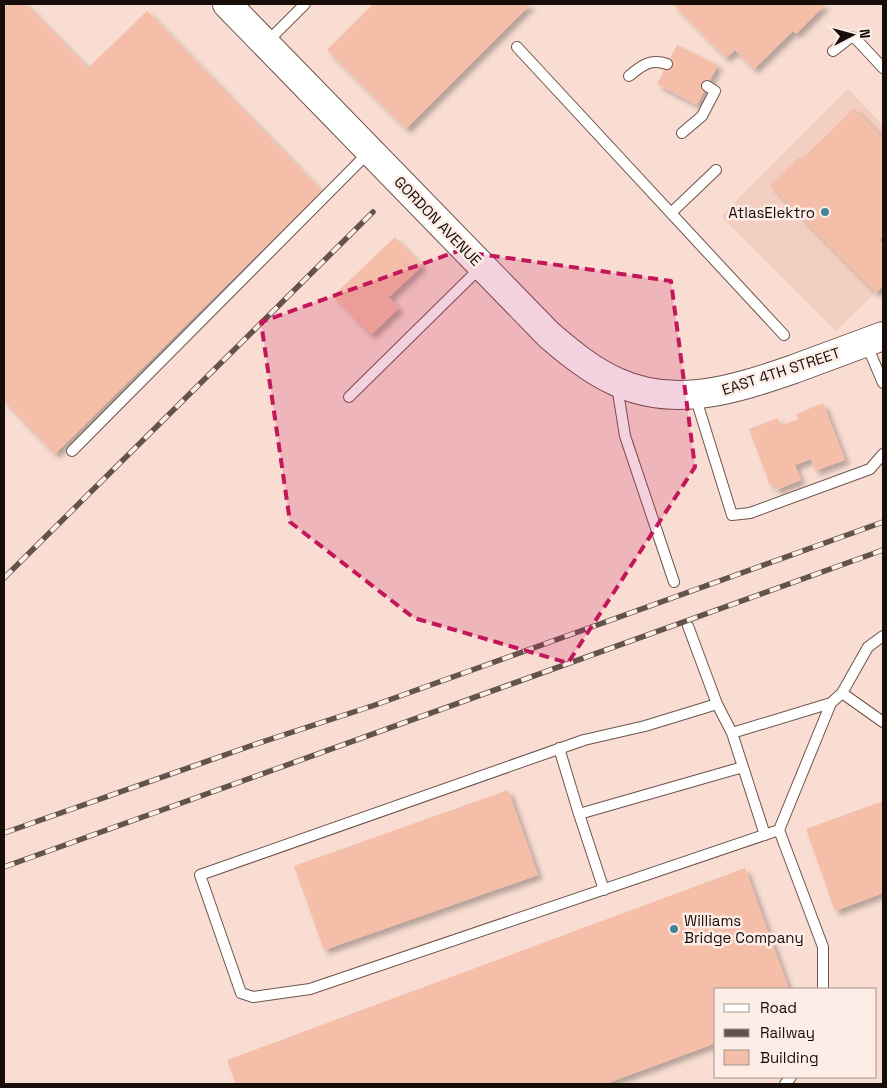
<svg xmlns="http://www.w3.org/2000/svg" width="887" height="1088" font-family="'Space Grotesk',sans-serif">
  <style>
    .built { fill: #f3cfc1 }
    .building { fill: #f5bea8; filter: url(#shadow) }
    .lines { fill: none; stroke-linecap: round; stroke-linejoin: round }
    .lane-casing { stroke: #6d554c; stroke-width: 12 }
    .secondary-casing { stroke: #6d554c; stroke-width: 30 }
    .lane { stroke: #fff; stroke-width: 10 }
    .secondary { stroke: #fff; stroke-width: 28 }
    .rail-casing { stroke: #63534d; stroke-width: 5.5 }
    .rail { stroke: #feede6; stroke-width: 4; stroke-dasharray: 11; stroke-linecap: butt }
    .marked { fill: #c2185b; fill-opacity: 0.2; stroke: #c2185b; stroke-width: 4; stroke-dasharray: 10 6; stroke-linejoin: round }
    .poi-dot { fill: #438596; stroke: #feede6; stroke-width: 2 }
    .labels { text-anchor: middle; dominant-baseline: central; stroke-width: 5; stroke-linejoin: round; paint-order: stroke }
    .poi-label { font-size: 15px; fill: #170e0a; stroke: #feede6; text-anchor: end }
    .street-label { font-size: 15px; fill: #170e0a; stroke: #feede6 }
  </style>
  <defs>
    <filter id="shadow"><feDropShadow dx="4.5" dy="4.5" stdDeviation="2.5" flood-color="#0004"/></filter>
  </defs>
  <rect width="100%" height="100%" fill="#f9ddd2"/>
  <path class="built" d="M848,89L883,125V285L836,331L721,216Z"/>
  <path class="building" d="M4,4H26L88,68L147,11L322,191L55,454L4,401Z
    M373,4H531L406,129L327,50Z
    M673,4H826L796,34L793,31L754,69L735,50L726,58Z
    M677,45L718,65L697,105L657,84Z
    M854,108L883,138V237L880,240L883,243V286L876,293L770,185L799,157L802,159Z
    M395,237L422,266L389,297L399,308L371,335L333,296Z
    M823,403L845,460L815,471L811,459L795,465L801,480L776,490L774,484L770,485L749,429L778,418L781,426L798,419L796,414Z
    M508,790L538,875L324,950L294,866Z
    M883,801V893L835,911L806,829Z
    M745,868L789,989H716V1043L605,1084H236L227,1060Z"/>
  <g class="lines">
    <g class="lane-casing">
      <path id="lane" d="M266,43L305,4
        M517,47L784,335
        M833,51L851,37L856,39L883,68
        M629,76C641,66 650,58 667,64
        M682,133L702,116L715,91L707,86
        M671,213L716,170
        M866,343L883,383
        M617,386L625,436L674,582
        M695,396L732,515L750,513L870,469L883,454
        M349,397L481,267
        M72,451L369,152
        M688,626L717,704
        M883,636L868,647L842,693L883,722
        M732,733L765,835
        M559,748L579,814
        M779,830L310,989L253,997L241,993L200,875L584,740L645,726L717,704L732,733L831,703L842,693
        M604,890L579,814L743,767
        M823,989V947L779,830L831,703
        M785,1084L791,1077"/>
    </g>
    <g class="secondary-casing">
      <path id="secondary" d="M227,4L549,335C570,353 592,371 617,382C676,409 736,389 794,369C824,358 854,347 883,336"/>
    </g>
    <use href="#lane" class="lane"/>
    <use href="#secondary" class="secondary"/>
    <g class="rail-casing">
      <path id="rail" d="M4,578L373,212
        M4,833L253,745L375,705L883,522
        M4,867L883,550"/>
    </g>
    <use href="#rail" class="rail"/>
  </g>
  <path class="marked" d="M458,251L671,281L695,467L568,663L414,618L290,522L261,322Z"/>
  <g class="poi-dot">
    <circle cx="825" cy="212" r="5"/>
    <circle cx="674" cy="929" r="5"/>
  </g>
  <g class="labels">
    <g class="poi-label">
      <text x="815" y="212">AtlasElektro</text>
      <text x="684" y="920" text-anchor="start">Williams<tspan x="684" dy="17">Bridge Company</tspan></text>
    </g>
    <g class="street-label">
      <text transform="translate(438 221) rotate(46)">GORDON AVENUE</text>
      <text transform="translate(781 371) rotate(-18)">EAST 4TH STREET</text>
    </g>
  </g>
  <rect width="887" height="1088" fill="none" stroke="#170e0a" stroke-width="10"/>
  <rect x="714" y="988" width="162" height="90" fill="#feede6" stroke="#a2948e"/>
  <rect x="724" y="1004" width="25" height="8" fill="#ffffff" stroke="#a2948e"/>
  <text x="760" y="1013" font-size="15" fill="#170e0a">Road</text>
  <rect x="724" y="1029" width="25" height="8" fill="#63534d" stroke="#a2948e"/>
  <text x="760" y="1038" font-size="15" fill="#170e0a">Railway</text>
  <rect x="724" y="1050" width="25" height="15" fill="#f5bea8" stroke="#a2948e"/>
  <text x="760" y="1063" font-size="15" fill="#170e0a">Building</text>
  <g transform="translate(852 35) rotate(84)" stroke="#feede6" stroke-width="4" paint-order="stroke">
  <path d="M0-4L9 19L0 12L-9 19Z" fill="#170e0a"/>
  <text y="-8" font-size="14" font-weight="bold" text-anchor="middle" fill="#170e0a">N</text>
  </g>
</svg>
